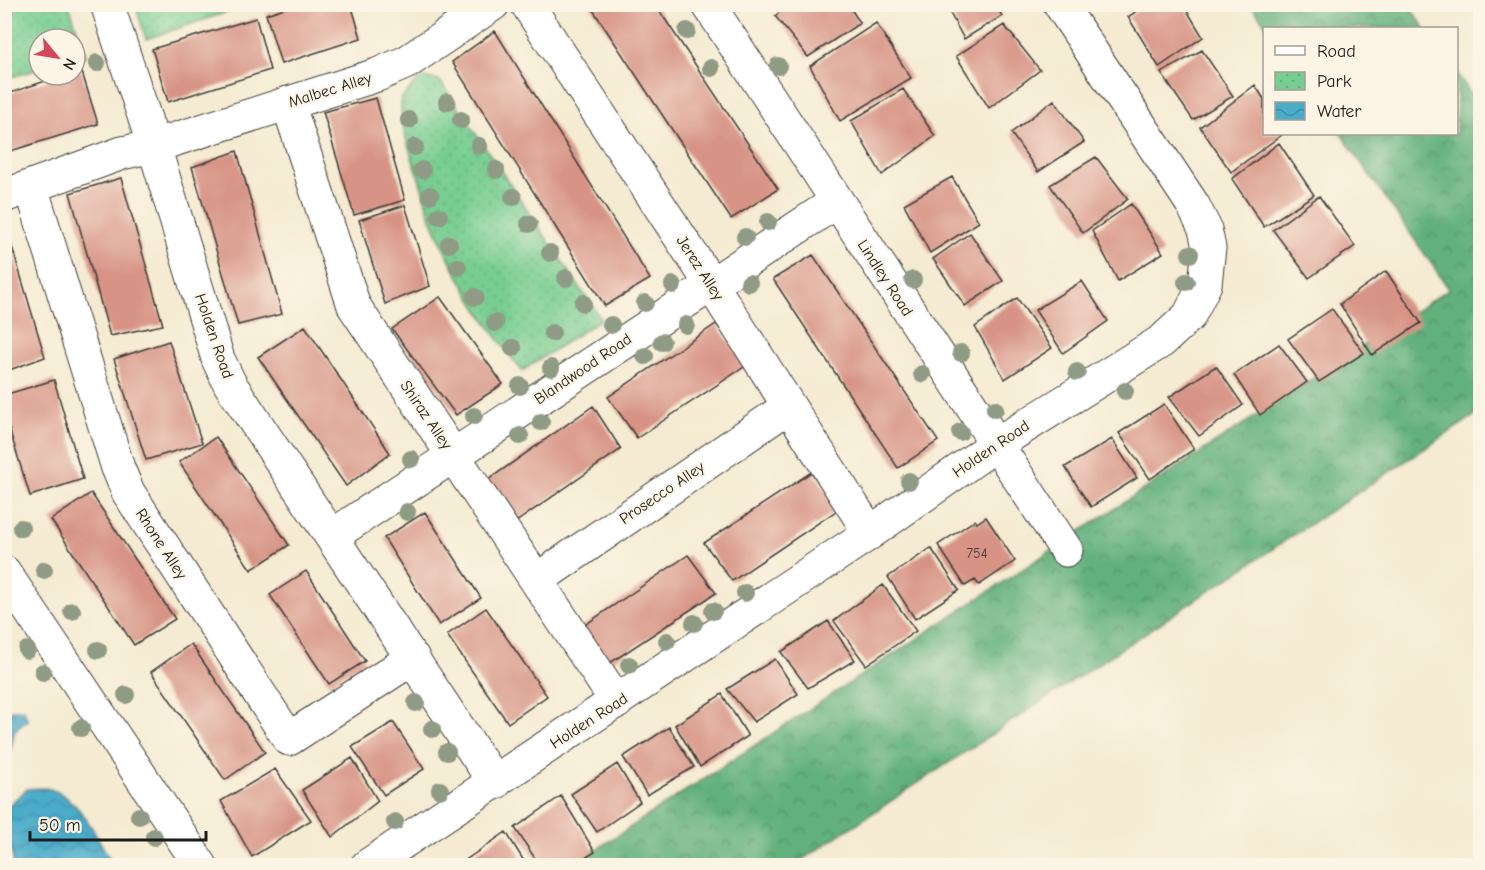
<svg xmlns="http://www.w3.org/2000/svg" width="1485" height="870" font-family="'Comic Neue',sans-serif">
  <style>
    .forest { fill: url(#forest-crowns); stroke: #3f664c; stroke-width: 1.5 }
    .park { fill: url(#park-dots); stroke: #4a7557; stroke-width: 1.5 }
    .water { fill: url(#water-waves); stroke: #346473; stroke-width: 1.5 }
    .building { fill: #d79486 }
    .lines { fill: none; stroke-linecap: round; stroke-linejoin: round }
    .minor-casing { stroke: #3d3b37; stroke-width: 35 }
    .minor { stroke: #fff; stroke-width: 33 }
    .tree { fill: #8f9b84 }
    .labels { text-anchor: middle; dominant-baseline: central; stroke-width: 4.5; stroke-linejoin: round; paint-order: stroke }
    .number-label { font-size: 14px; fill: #4b3a36 }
    .street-label { font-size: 16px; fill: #1c1c1c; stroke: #fcf5e5 }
  </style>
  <defs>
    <pattern id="forest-crowns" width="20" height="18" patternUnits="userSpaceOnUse" patternTransform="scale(1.5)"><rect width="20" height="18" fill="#62b17c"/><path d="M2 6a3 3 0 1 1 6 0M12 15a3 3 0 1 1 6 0" fill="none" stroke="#508f65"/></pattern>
    <pattern id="park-dots" width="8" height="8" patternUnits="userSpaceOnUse" patternTransform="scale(1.5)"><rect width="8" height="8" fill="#78ce92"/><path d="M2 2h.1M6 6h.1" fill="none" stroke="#67b07d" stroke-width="1.8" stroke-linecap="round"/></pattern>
    <pattern id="water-waves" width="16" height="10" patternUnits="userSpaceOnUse" patternTransform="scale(1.5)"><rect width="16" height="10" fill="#4bacca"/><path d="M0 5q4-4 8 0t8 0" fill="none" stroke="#3e8ba3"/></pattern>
  </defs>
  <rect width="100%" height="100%" fill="#fcf5e5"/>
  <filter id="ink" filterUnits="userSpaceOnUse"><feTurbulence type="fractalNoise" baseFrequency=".0167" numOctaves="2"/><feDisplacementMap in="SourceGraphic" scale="12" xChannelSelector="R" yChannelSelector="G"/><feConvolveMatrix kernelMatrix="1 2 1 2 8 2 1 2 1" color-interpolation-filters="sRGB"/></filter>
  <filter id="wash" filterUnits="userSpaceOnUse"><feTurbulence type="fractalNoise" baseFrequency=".008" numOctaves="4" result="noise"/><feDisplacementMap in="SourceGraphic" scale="24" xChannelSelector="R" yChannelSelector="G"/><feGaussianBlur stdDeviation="1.35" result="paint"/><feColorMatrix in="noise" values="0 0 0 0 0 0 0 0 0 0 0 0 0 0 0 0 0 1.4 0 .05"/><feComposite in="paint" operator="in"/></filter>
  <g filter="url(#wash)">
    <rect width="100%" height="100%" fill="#f5ebd2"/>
    <path class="forest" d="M1251,5H1408L1425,28H1268Z
      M1457,73L1480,108V412L794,865L571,866L1449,289L1341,134H1456Z"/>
    <path class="park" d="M5,4L69,5L86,56L75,59V39H39V69L5,79Z
      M135,4H249V5L146,39Z
      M428,78L440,81L601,319L522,371C488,328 456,277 434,226C428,211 424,194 419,178C410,151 400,127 401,99L419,79Z"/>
    <path class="water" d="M23,709L28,720C8,730 17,736 9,753L5,754V711Z
      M27,789C34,789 44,787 50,789C81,798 98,840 113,865H14L5,820L7,807Z"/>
    <g id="blocks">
      <path class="building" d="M297,4H351L361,38L281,64L266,14Z
        M589,4H655L778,189L731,219Z
        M791,4H848L860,23L808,57L775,16Z
        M945,4H995L1002,16L964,39Z
        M1147,4H1183L1203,37L1159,67L1128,17Z
        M256,18L270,70L168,102L152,49Z
        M876,23L911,78L840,121L810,66Z
        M1004,25L1040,70L989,108L956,56Z
        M495,31L650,279L605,306L452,62Z
        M1202,50L1233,96L1193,120L1161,73Z
        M81,69L98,124L4,153V95L63,75H75V71Z
        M1255,85L1264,99V134H1283L1231,172L1200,127Z
        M903,89L935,136L882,175L851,121Z
        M376,98L405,200L354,215L323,112Z
        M1054,100L1084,142L1038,172L1011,133Z
        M1279,143L1314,195L1264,227L1232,179Z
        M237,151L282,314L238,325L192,167Z
        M1096,157L1128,199L1083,233L1050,185Z
        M952,177L979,222L930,253L904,204Z
        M121,178L163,325L110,336L70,193Z
        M1319,196L1355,246L1309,278L1273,230Z
        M1131,204L1163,253L1118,281L1092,231Z
        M405,205L430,286L385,304L359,220Z
        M4,220L45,357L4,372Z
        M970,233L1003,281L965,306L933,259Z
        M813,255L938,441L898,468L773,279Z
        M1386,271L1421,323L1372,355L1340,304Z
        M1082,281L1108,321L1063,353L1035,310Z
        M440,297L503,384L456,415L392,329Z
        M1017,298L1052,348L1005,379L975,327Z
        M1332,309L1364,353L1319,382L1288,339Z
        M716,324L747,365L637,438L608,397Z
        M305,326L390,453L346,486L258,357Z
        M169,341L202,443L146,460L114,359Z
        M1279,344L1307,382L1260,415L1234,375Z
        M1216,366L1243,405L1199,436L1169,397Z
        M54,380L83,479L30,496L4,412V395Z
        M1164,404L1194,449L1150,479L1119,433Z
        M593,406L621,449L516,522L485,482Z
        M216,437L289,545L251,570L179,462Z
        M1112,439L1137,478L1091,507L1065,467Z
        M813,471L839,509L732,581L704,543Z
        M91,493L175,619L134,645L51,520Z
        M425,512L481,598L439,625L384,538Z
        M986,517L1015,561L979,585L975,580L965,586L938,545L975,520L977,523Z
        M931,548L959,590L915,619L888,577Z
        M688,555L716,593L607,665L582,627Z
        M306,571L365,661L329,684L270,595Z
        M883,585L916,631L866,665L834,621Z
        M486,608L547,696L508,723L447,635Z
        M828,621L855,660L808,688L781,652Z
        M191,644L265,752L225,780L151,672Z
        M775,659L798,694L754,722L727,689Z
        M722,694L748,736L700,767L675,725Z
        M393,722L424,769L384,795L352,747Z
        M669,727L694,767L647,795L623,757Z
        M352,758L378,801L332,837L302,790Z
        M617,764L640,802L597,832L571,794Z
        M275,769L311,820L252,857L221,801Z
        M561,796L595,852L572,866H540L515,828Z
        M506,832L527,866H457Z"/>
    </g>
  </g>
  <g filter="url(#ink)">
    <use href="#blocks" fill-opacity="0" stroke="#3d3b37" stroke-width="1.5"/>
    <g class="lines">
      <g class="minor-casing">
        <path id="minor" d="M107,4L154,146L218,359L230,384L495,783
          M527,4L711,284L870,533
          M708,4L1066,550
          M288,103L354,306L617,702
          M31,187L118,468L128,492L289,739L413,658
          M4,196L122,153L154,146L377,75L407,62L493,4
          M332,536L836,202
          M4,572L201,866
          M537,580L788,407
          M367,866L870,533L995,445L1162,341L1189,316L1205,284L1209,248L1205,229L1193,205L1060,4"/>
      </g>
      <use href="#minor" class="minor"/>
    </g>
    <g class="tree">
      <circle cx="687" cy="31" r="9"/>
      <circle cx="97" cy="63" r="9"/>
      <circle cx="778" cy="66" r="9"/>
      <circle cx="711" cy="68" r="9"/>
      <circle cx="447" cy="102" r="9"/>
      <circle cx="409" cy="120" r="9"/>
      <circle cx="461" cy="120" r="9"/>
      <circle cx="479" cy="146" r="9"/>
      <circle cx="415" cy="147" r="9"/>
      <circle cx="422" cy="170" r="9"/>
      <circle cx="496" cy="170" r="9"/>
      <circle cx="430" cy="195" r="9"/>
      <circle cx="513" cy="197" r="9"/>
      <circle cx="439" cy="216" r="9"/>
      <circle cx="768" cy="222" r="9"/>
      <circle cx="529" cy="224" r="9"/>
      <circle cx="745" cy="237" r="9"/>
      <circle cx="449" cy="244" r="9"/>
      <circle cx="550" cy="253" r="9"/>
      <circle cx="1190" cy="254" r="9"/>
      <circle cx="458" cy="267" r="9"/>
      <circle cx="566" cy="278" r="9"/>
      <circle cx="913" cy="280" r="9"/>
      <circle cx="1186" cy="282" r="9"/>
      <circle cx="749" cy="283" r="9"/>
      <circle cx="673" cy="285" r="9"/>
      <circle cx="475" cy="297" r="9"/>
      <circle cx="583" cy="303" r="9"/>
      <circle cx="645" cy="303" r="9"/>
      <circle cx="495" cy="323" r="9"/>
      <circle cx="611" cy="325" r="9"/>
      <circle cx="686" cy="325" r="9"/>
      <circle cx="552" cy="333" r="9"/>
      <circle cx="662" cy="342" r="9"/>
      <circle cx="513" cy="348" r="9"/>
      <circle cx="961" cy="353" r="9"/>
      <circle cx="645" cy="356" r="9"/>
      <circle cx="551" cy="368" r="9"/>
      <circle cx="1077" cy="372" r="9"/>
      <circle cx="922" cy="374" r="9"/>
      <circle cx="520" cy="386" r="9"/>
      <circle cx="1125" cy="391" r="9"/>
      <circle cx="995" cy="409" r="9"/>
      <circle cx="474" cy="416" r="9"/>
      <circle cx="541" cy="422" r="9"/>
      <circle cx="960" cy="432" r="9"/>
      <circle cx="520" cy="436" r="9"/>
      <circle cx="411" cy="459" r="9"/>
      <circle cx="909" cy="481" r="9"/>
      <circle cx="407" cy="512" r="9"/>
      <circle cx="21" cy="528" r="9"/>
      <circle cx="44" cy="570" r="9"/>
      <circle cx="745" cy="593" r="9"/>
      <circle cx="72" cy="611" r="9"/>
      <circle cx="713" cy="611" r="9"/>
      <circle cx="694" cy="623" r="9"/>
      <circle cx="667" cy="641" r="9"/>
      <circle cx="27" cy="650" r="9"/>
      <circle cx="98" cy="650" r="9"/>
      <circle cx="629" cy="665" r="9"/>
      <circle cx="43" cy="672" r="9"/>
      <circle cx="126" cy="695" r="9"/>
      <circle cx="416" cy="703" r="9"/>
      <circle cx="81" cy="728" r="9"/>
      <circle cx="432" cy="729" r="9"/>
      <circle cx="447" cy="752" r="9"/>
      <circle cx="440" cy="790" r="9"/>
      <circle cx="139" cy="816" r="9"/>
      <circle cx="395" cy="822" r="9"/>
      <circle cx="154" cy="837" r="9"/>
    </g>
  </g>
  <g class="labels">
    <g class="number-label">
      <text x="977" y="553">754</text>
    </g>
    <g class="street-label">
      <text transform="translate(330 90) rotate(-17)">Malbec Alley</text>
      <text transform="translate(700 268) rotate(57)">Jerez Alley</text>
      <text transform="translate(885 278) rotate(57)">Lindley Road</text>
      <text transform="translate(214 336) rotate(71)">Holden Road</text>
      <text transform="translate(583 369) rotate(-34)">Blandwood Road</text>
      <text transform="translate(426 415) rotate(56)">Shiraz Alley</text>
      <text transform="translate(991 449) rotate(-34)">Holden Road</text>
      <text transform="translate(662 493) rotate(-34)">Prosecco Alley</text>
      <text transform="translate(161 544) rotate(57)">Rhone Alley</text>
      <text transform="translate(589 721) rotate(-33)">Holden Road</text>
    </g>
  </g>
  <rect width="1485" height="870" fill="none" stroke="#fcf5e5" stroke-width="24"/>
  <rect x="1263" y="27" width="195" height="108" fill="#fcf5e5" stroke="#a29e95" stroke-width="1.5"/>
  <rect x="1275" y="46" width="30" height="9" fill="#ffffff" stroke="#a29e95" stroke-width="1.5"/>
  <text x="1317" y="57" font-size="18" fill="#1c1c1c">Road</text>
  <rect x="1275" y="72" width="30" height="18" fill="url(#park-dots)" stroke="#a29e95" stroke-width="1.5"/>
  <text x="1317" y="87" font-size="18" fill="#1c1c1c">Park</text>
  <rect x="1275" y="102" width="30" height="18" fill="url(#water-waves)" stroke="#a29e95" stroke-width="1.5"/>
  <text x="1317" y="117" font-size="18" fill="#1c1c1c">Water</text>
  <g transform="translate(57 57) rotate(120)"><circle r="28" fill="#fcf5e5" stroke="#a29e95" stroke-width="1.5"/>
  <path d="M0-4.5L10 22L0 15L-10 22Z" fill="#d1495b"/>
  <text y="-9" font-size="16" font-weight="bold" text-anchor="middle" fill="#1c1c1c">N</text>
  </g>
  <path d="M30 831v9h176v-9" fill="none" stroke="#1c1c1c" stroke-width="3"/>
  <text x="39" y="831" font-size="18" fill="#1c1c1c" stroke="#fcf5e5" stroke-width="4.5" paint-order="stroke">50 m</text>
</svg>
